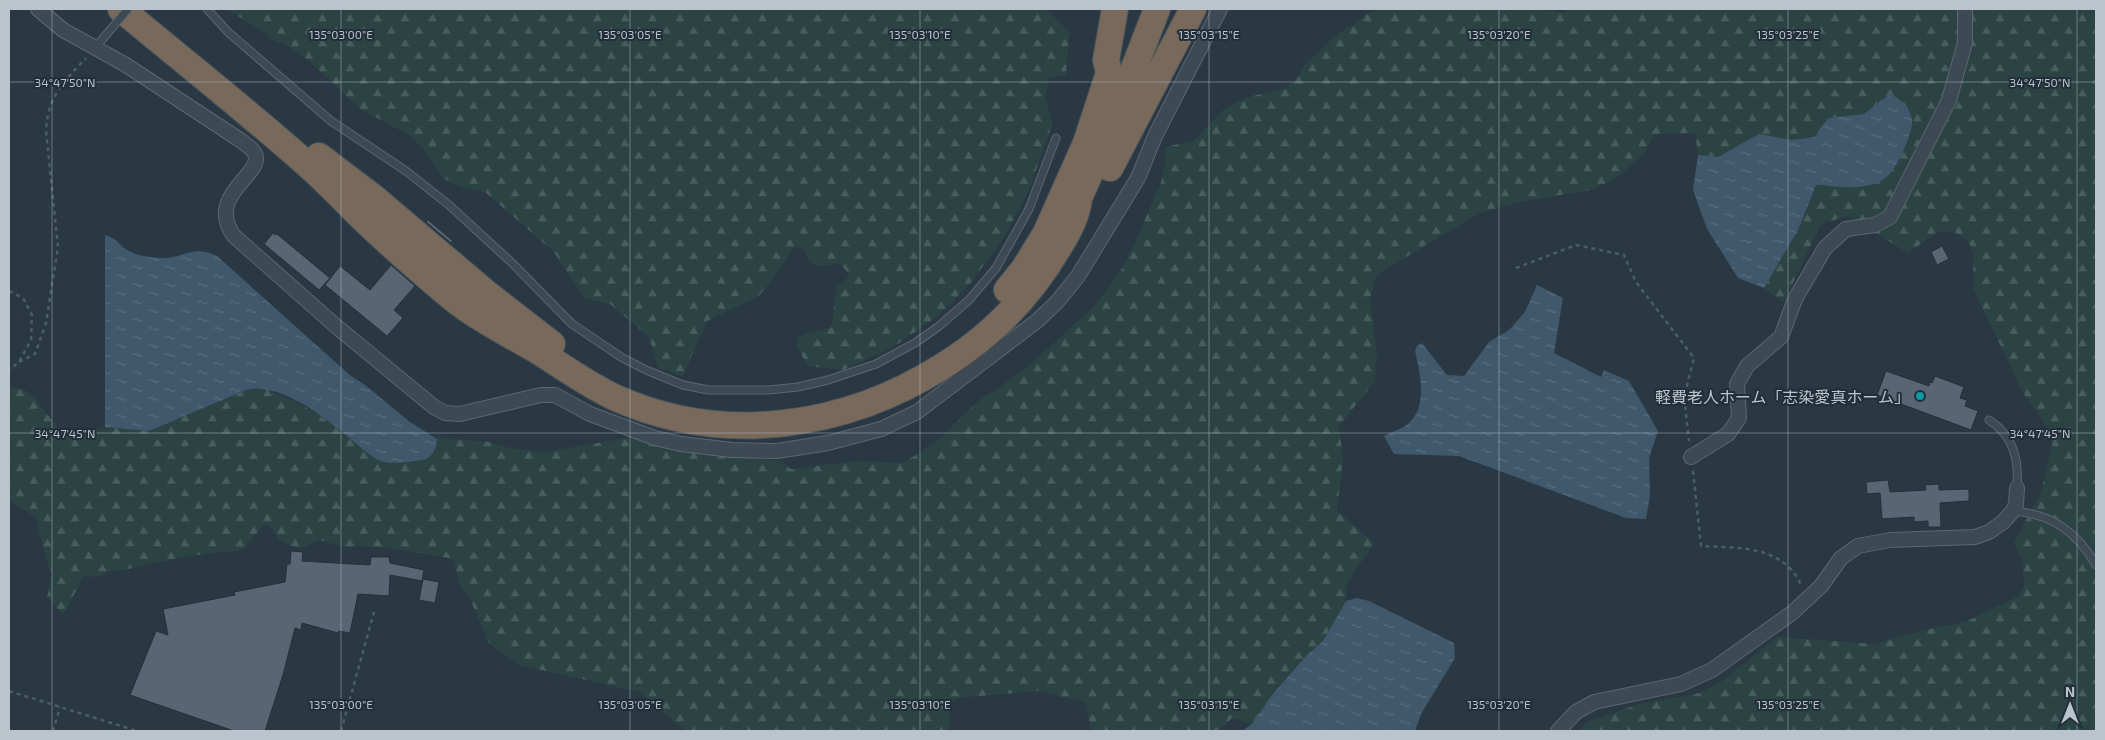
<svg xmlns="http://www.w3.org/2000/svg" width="2105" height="740" font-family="'Exo 2','Noto Sans JP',sans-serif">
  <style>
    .forest { fill: url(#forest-firs) }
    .water { fill: url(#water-ripples) }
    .building { fill: #576672; stroke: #24303a }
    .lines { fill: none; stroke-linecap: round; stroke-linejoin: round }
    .lane-casing { stroke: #5c6770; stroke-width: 9 }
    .street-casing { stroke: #5c6770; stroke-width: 16 }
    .highway-casing { stroke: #48545d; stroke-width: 28 }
    .path { stroke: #49605f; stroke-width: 2.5; stroke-dasharray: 4 4; stroke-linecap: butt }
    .lane { stroke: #3d4953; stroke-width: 7 }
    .street { stroke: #3d4953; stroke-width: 14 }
    .highway { stroke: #78695b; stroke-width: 26 }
    .lane-bridge-casing { stroke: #5c6770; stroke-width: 9; stroke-linecap: butt }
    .lane-bridge { stroke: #3d4953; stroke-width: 7 }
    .ticks { fill: none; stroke: #bbc4cc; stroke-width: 1; stroke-opacity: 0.45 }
    .culture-dot { fill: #0f9aa8; stroke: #222e38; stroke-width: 2 }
    .labels { text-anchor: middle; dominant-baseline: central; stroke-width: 4; stroke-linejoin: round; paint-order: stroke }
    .poi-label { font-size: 16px; fill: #bbc4cc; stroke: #222e38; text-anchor: end }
    .ticks-label { font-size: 12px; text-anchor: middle; fill: #bbc4cc; stroke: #222e38; stroke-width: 4; stroke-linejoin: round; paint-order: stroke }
  </style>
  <defs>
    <pattern id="forest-firs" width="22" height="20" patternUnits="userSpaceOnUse" patternTransform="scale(1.25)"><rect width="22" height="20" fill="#2b4443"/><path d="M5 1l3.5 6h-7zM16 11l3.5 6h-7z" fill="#485d5d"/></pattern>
    <pattern id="water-ripples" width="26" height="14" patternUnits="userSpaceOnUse" patternTransform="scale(1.25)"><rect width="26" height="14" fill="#40586b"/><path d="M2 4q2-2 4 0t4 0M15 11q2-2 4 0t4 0" fill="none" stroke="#5a6e7f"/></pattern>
  </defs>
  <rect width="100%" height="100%" fill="#293843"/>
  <path class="forest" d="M226,9H1046L1069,32V35L1066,76L1049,77L1045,98L1052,125L1029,190L1004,238L969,285L939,315L899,343L881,353L843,370L808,366L797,347L799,336L832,327L836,288L850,275L840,264L820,266L810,263L803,248L794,247L783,265L759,296L707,321L683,376L658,368L649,337L610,304L584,298L553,251L485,192L460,187L443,178L423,148L409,135L360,109L308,60L285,44L271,39L268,34Z
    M1383,9H1541L1563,13L1570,9H2096V731H1579L1585,723L1639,704L1700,693L1721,682L1777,637L1875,644L1920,631L1965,622L2017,597L2024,588L2023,564L2014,542L2041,493L2052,446L2050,431L2023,393L1974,290L1973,254L1969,243L1960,235L1949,231L1937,233L1908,253L1848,216L1821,224L1784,302L1764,288L1798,230L1816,185L1865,188L1890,94L1864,114L1828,118L1816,137L1792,140L1759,134L1718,157L1698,155L1695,133L1654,134L1644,154L1614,180L1590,190L1519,202L1480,213L1376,275L1370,299L1377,357L1375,381L1339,426L1343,458L1337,511L1374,543L1347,583L1346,601L1323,641L1305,657L1272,695L1252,724L1232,718L1219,731H1091L1086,703L1039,691L956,698L949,707V731H685L640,692L519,665L489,643L470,599L459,584L454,559L401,550L367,546L348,547L318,540L302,548L292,546L278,539L272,528L265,524L244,548L238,551C199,553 166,560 128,569C113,573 113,567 99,577L84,576L63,615L47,597L52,575L39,533L36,517L9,500V388L15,387L25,390L35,399L63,434L73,436L105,427L149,431L246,390L266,389L298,403L321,416L371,455L427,459L434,453L437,439L435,437L489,442L514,449L545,452L610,441L630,436L732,455L739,458L779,460L791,469L857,461L902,463L933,445L977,402L1007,382L1038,358L1096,304L1120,272L1133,247L1161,182L1165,166V147L1194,141L1224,109L1248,97L1284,89L1299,76L1305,64L1336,35L1359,21L1366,14Z"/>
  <path class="water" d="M1890,94C1899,98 1910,108 1912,119C1914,132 1895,174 1883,180C1861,192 1840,186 1816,185L1798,230L1764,288L1738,278L1707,229L1693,190L1698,155L1718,157L1759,134L1792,140L1815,137L1828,118L1864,114Z
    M105,235C118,239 117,243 127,250C136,256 150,257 160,258C183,259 192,244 217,256L351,376L364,384L410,422L437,439C436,449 433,458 422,460C411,462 395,464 384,462C372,459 361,447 352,440C327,419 280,381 246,390L149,431L105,427Z
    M1537,285L1563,298L1554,353L1601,377L1604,370L1629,381L1658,431L1649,458L1650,496L1646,519L1626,518L1459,456L1394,454L1384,436C1391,432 1403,429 1409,423C1428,405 1420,374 1415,351L1417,346L1422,343L1447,375L1464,376L1489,342L1509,330L1525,312Z
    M1357,598L1369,601L1454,643L1455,658L1421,714L1415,731H1242L1252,724L1272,695L1305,657L1323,641L1346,601Z"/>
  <path class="building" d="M428,220L453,241L451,243L426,222Z
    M273,233L276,235L277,234L330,278L319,290L264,244Z
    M1942,246L1949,259L1937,265L1931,252Z
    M391,265L415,286L394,310L403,318L387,336L325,285L340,266L370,290Z
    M1886,371L1929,386L1930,382L1932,383L1935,376L1964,387L1960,398L1967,400L1965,406L1978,411L1971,430L1877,395Z
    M1888,480L1890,492L1926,490L1925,485L1939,484V490L1969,489V501L1940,503L1941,527H1928V521L1914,522V517L1882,519L1880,493L1867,494L1866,482Z
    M291,551L303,552L302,561L370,565L371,557H389L390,563L424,570L422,581L390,575L389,596L358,594L350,633L339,631L338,633L302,623L301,630L295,628L283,675L265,731H234L130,695L156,631L168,635L163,609L235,595L234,592L285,582L287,564H290Z
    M423,579L439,582L435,603L419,600Z"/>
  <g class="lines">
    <g class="lane-casing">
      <path id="lane" d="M207,9L228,32L331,121L406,171L449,205L511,262L572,324L621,357L646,370L683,385L708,390H769L798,387L828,380L876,364L915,343L938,327L969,300L996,268L1029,209L1056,138
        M1989,420C2014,436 2019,460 2017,488
        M2013,511C2052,514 2077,532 2096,565"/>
    </g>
    <g class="street-casing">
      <path id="street" d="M38,9L63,30L126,65L240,140C245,144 255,150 256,157C259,176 206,197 234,236L337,327L434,407L445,413L460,414L541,395H555L590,414L655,438L681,444L732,450L777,451L828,443L881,429L917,412L1037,321L1057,302L1078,276L1138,178L1155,136L1220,9
        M1691,457L1728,434L1739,418L1737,384L1747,366L1781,337L1795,299L1825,248L1846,229L1875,225L1890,217L1949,100L1965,43V9
        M1558,731L1576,712L1594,702L1681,684L1712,670L1792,613L1821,586L1841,558L1858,546L1890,540L1975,537L1989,532L2003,522L2013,511L2016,504L2017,488"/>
    </g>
    <g class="highway-casing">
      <path id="highway" d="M121,9C181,59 242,107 301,159C321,176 339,195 357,213C389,244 422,273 456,301C480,320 507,333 533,348C561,365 586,384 616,398C724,446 845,428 943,366C992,336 1030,296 1059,247C1069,231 1077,216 1079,198L1119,107L1157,9
        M319,156L373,197L485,292L552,344
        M1110,168L1193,9
        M1007,290L1024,269L1046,233L1086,143L1109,73L1106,60L1115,9"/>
    </g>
    <path class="path" d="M1516,268L1576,245L1624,255L1636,282L1694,358L1684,397L1689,441
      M9,291L23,298L32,315L31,340L19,362L9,370
      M19,362L35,354L46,323L58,247L46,131C48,95 64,82 86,58
      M1693,471L1701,546C1739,548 1783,545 1801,585
      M9,691L137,731
      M53,731L60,707
      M341,731L374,612"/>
    <use href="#lane" class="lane"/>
    <use href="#street" class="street"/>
    <use href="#highway" class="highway"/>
    <g class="lane-bridge-casing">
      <path id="lane-bridge" d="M100,42L128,9"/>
    </g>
    <use href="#lane-bridge" class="lane-bridge"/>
  </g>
  <path class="ticks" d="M52,9V731M341,9V731M630,9V731M920,9V731M1209,9V731M1499,9V731M1788,9V731M2077,9V731M9,82H2096M9,433H2096"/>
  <circle class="culture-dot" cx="1920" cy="396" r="5"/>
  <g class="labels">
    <g class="poi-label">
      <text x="1910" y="396">軽費老人ホーム「志染愛真ホーム」</text>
    </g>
  </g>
  <g class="ticks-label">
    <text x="341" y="39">135°03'00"E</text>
    <text x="630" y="39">135°03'05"E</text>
    <text x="920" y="39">135°03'10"E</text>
    <text x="1209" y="39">135°03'15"E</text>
    <text x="1499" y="39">135°03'20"E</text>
    <text x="1788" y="39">135°03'25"E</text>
    <text x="65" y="87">34°47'50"N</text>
    <text x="2040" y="87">34°47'50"N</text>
    <text x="65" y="438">34°47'45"N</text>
    <text x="2040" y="438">34°47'45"N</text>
    <text x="341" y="709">135°03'00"E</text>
    <text x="630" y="709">135°03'05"E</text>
    <text x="920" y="709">135°03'10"E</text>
    <text x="1209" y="709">135°03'15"E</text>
    <text x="1499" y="709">135°03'20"E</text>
    <text x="1788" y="709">135°03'25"E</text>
  </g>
  <rect width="2105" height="740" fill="none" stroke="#bbc4cc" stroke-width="20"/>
  <g transform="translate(2070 705)" stroke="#222e38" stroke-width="4" paint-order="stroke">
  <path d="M0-4L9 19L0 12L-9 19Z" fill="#bbc4cc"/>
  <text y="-8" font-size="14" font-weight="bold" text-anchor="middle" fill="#bbc4cc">N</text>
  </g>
</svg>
